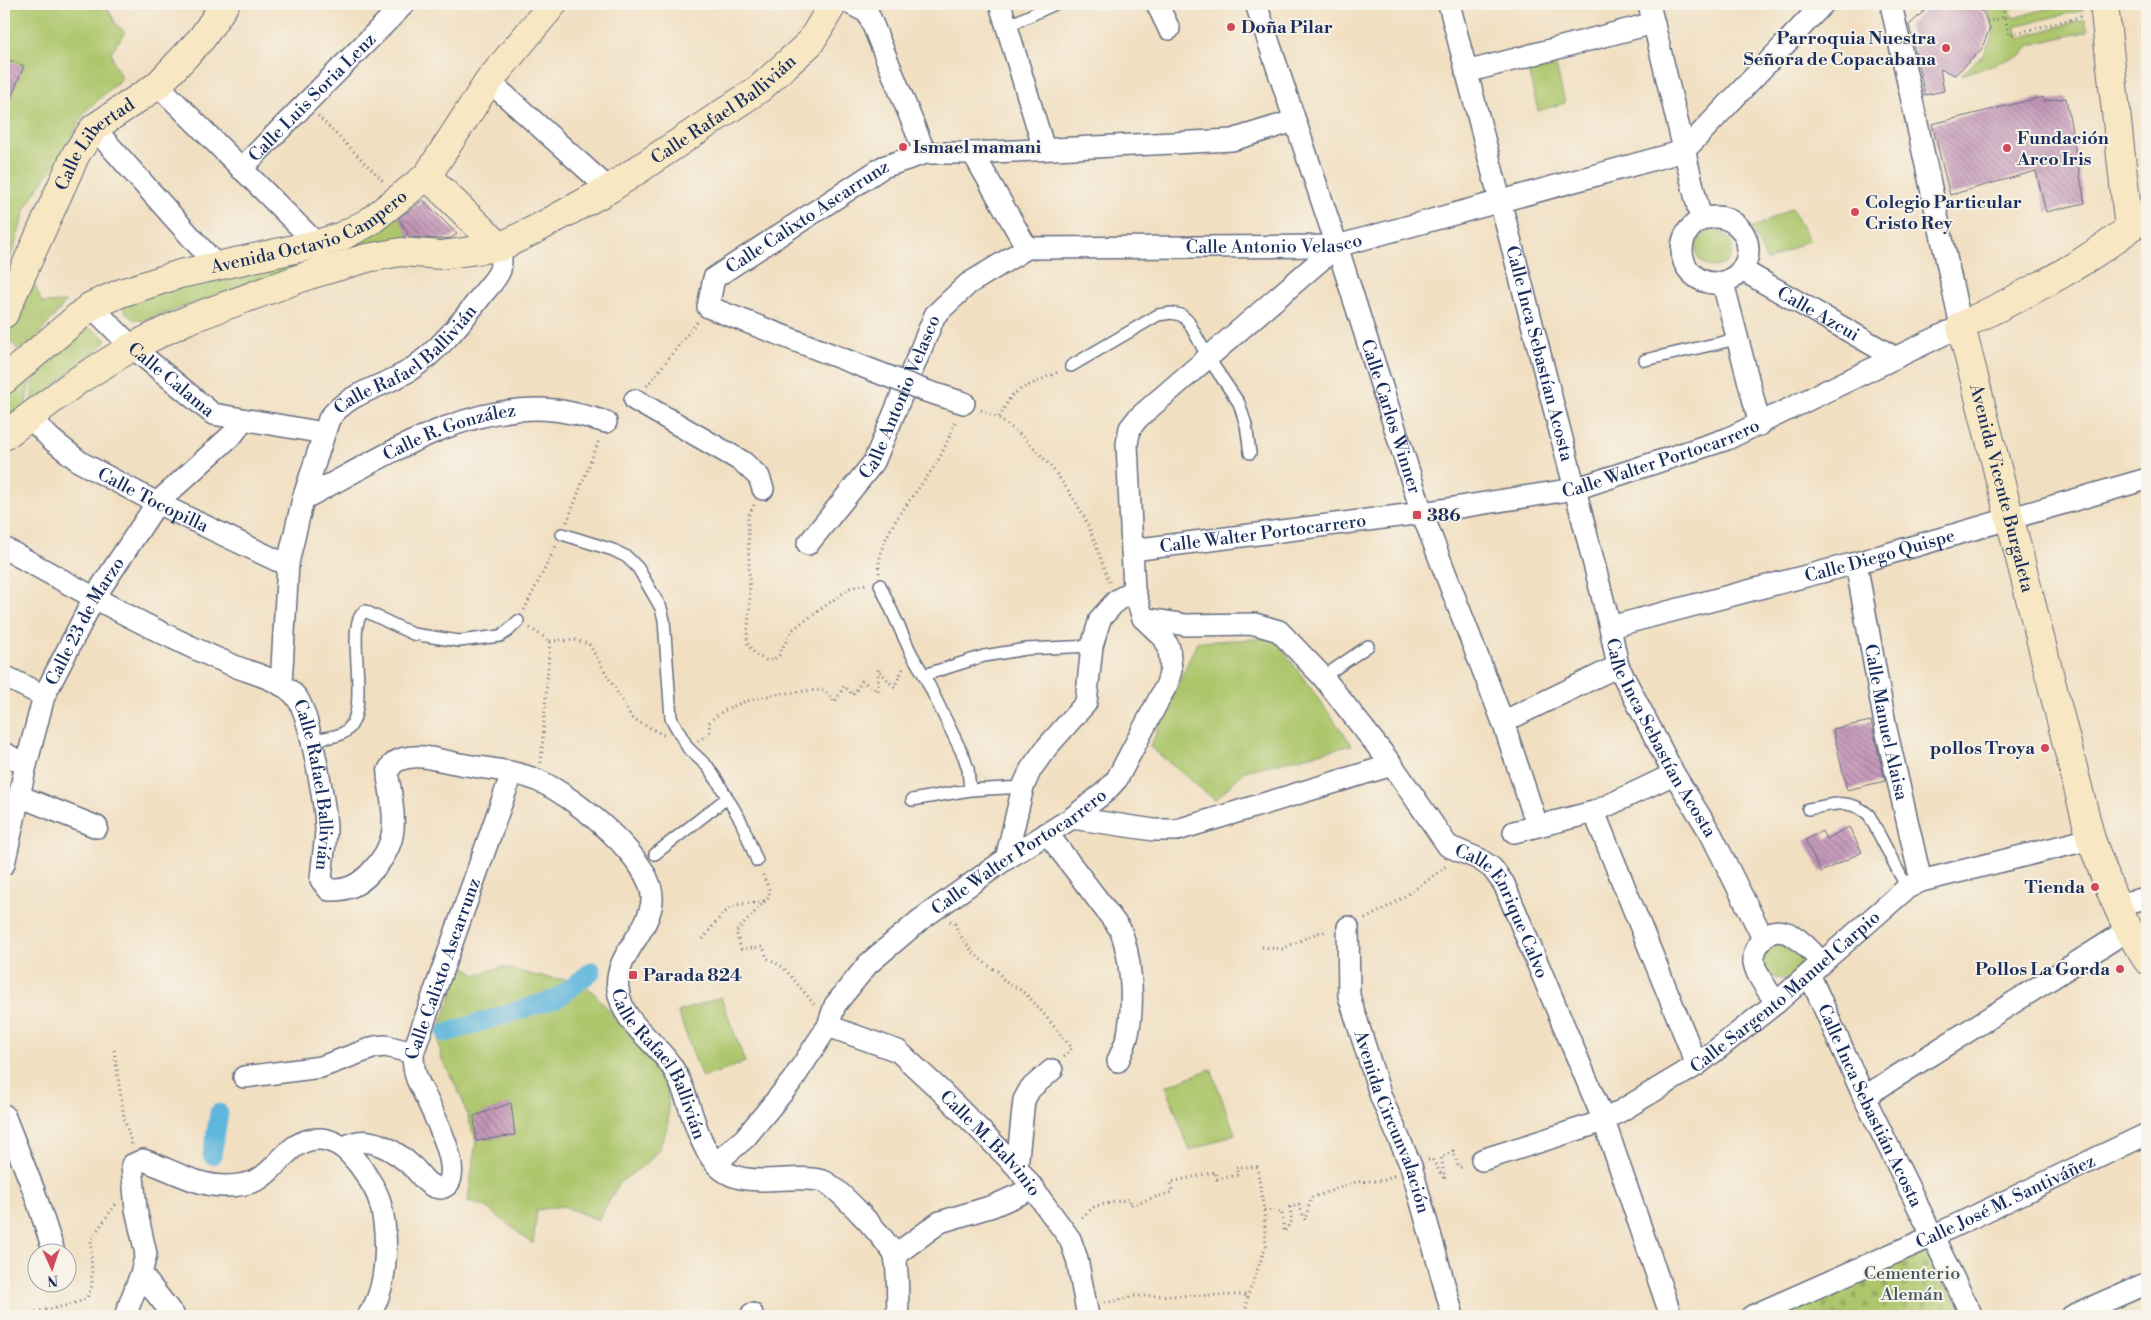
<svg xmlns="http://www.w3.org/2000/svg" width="2151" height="1320" font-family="'Libre Bodoni',serif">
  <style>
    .green { fill: #adc66c; stroke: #647a65 }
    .cemetery { fill: url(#cemetery-stones); stroke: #647a65 }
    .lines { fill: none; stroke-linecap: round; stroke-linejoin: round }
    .canal { stroke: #5fb6dc; stroke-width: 19 }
    .building { fill: url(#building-back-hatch) }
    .lane-casing { stroke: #666d81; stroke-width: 14 }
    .street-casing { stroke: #666d81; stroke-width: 24 }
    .secondary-casing { stroke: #666d81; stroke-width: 30 }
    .path { stroke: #666d81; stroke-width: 3; stroke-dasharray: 1 4; stroke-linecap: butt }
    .lane { stroke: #fff; stroke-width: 11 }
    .street { stroke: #fff; stroke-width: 21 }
    .secondary { stroke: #f7e8c3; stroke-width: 28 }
    .street-bridge-casing { stroke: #666d81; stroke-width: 24; stroke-linecap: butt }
    .street-bridge { stroke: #fff; stroke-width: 21 }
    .poi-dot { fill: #d1495b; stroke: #f7f3e8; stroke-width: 2 }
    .labels { text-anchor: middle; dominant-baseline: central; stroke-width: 4; stroke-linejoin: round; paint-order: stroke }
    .poi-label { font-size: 18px; font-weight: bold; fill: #1b2f5e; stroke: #f7f3e8; text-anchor: start }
    .street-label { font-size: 18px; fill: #1b2f5e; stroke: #f7f3e8 }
    .park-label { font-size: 18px; fill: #405562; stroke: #f7f3e8 }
  </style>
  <defs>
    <pattern id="cemetery-stones" width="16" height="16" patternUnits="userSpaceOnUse" patternTransform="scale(1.25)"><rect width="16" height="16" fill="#adc66c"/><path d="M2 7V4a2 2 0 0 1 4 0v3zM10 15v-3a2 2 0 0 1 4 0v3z" fill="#94aa60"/></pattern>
    <pattern id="building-back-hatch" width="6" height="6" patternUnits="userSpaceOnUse" patternTransform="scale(1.25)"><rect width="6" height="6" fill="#c395b7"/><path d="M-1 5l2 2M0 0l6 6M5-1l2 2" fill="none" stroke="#9e7a98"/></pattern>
  </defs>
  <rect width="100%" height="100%" fill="#f7f3e8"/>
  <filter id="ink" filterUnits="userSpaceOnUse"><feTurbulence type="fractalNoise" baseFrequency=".02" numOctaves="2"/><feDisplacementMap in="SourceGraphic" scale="10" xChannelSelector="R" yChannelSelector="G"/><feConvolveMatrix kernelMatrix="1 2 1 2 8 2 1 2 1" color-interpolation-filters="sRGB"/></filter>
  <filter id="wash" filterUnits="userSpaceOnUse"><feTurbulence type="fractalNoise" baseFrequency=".0096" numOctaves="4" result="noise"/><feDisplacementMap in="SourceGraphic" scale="20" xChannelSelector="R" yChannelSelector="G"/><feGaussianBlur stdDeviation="1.12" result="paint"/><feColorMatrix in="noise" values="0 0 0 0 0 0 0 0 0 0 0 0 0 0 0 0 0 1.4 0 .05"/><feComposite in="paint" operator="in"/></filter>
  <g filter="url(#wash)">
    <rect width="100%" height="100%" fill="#f1dfc1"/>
    <path class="green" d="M4,4H105L116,24L125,32L111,52L115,66L122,78L86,111L58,161L35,192L26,208L4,280Z
      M1964,4H2031L2010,9L2013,18L2064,4H2082L2083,10L2015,26L2019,38L2085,19L2088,31L2030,45L2022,55L1961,75L1983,55L1995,31L1986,7Z
      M1554,58L1565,103L1538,111L1527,65Z
      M1792,208L1809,240L1767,261L1751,229Z
      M395,209L412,242L322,262L141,321L131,318L117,302Z
      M1696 249a18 18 0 1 1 36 0a18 18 0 1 1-36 0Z
      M33,281L42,303L66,302L28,347L18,349L10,342L9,337Z
      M91,329L106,339L105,343L30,406L34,376L85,331Z
      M30,379L25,409L4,425V394Z
      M1274,638L1352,745L1245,771L1215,800L1150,747L1197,642Z
      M1764 960a19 19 0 1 1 38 0a19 19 0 1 1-38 0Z
      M463,965L476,975L502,967L537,976L581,982L593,992L648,1055L668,1088V1125L659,1149L647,1163L620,1182L598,1220L563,1206L537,1210L533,1244L486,1207L468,1201L476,1141L461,1096L441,1057L438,1032Z
      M721,997L745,1062L702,1078L678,1012Z
      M1211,1069L1235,1134L1190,1151L1166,1086Z"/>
    <path class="cemetery" d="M1927,1240L1965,1316H1792L1788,1307Z"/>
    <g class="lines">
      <path class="canal" d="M446,1033L558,998L592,971
        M212,1155L219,1113"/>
    </g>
    <g id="blocks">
      <path class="building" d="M1932,4H1952L1964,9L1973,8L1983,12L1990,28L1981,50L1955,75L1940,69L1944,91L1925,95L1909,25Z
        M4,58L24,66L4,115Z
        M2043,97L2044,101L2066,98L2085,203L2046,212L2036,171L1950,195L1932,124Z
        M423,200L457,234L451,238L441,239L409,237L399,218Z
        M1871,721L1885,781L1847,790L1833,729Z
        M1849,827L1862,852L1821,872L1805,840L1822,831L1826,839Z
        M511,1103L515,1135L476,1141L474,1116Z"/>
    </g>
  </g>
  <g filter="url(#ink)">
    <use href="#blocks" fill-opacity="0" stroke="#666d81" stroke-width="1"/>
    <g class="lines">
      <g class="lane-casing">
        <path id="lane" d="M1007,26L1055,4
          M1645,360L1737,339
          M1071,366L1158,315L1171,313L1181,315L1188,321L1209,359L1239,403L1246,425L1250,453
          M562,534L613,550L627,557L638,568L661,608L664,620L671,718L688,748L708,767L718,782L741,821L757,861
          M880,585L911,653L924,675L964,757L968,769L970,790
          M924,675L984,656L1026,649L1092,646
          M1323,677L1368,646
          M311,740C320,738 332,738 341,734C377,719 341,625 365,611L413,634L459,641L500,636L508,631L518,621
          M912,800L970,790L1023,787
          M1808,809C1832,805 1849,797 1869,815L1907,888
          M655,854L727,798"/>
      </g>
      <g class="street-casing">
        <g id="street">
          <path d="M851,4L868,13L925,153"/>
          <path d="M1000,4L1044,149"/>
          <path d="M1157,4L1169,29"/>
          <path id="s1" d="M1256,4L1337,246L1422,513L1503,722L1537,825"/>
          <path id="s2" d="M1449,4L1575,489L1610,627L1618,666L1674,774L1711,834L1763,938"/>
          <path d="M1649,4L1701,220"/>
          <path d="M1466,72L1654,23"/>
          <path d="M489,81L609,189"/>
          <path d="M158,85L317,244"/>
          <path d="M94,128L216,265"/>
          <path d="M973,153L1027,248"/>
          <path id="s3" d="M241,169L404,4"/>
          <circle cx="1715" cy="250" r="33"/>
          <path id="s4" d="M1742,270L1894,357"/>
          <path d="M1723,283L1760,425"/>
          <path id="s5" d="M91,306L132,347L213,414L324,433"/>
          <path id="s6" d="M882,374L708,307L714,278L883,167L925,153H973L1232,140L1294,121"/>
          <path d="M926,391L964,403"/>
          <path d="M635,400L743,462L759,477L763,489"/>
          <path id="s7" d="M30,418L51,439L80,462L157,503L276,560L288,563"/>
          <path id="s8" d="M303,499C379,460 465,401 554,410C572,412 589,417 606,422"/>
          <path id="s9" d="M808,544L874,462L935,315L968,284L1027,248L1337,246L1684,151L1823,4"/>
          <path id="s10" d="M4,548C80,590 157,634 237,667C255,674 285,681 297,698C310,715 326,808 326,831C325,847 322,863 321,880L329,890C347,891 359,885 371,872C398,844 395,824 390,788C389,782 386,774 390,768C396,757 413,756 424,757C438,759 452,763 466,765C490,769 516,771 539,781C572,795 656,861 652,901C649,933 613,957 618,989C622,1024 655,1040 672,1067C691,1096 693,1137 716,1164C742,1193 789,1172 823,1181C835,1184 893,1246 895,1257C899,1276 897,1297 898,1316"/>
          <path id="s11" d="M1132,550L1422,513L1575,489L1727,439L1961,326L1891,4"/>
          <path id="s12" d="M1856,563L1886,729L1921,881"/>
          <path id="s13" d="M1143,618L1186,625L1255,624L1279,631L1323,677L1392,765L1448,846L1479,859L1492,868L1504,884L1604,1121L1671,1316"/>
          <path id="s14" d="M1610,627L1856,563L2147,479"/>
          <path d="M4,676L44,696"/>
          <path id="s15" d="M281,685L288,563L303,499L329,419C349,392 380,388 407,372C438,352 460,324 482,295C488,287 496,280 500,270C502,262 501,255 500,247"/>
          <path d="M1503,722L1618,666"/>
          <path d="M4,753L26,765"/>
          <path d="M19,796L97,827"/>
          <path d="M1594,812L1697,1065"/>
          <path d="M1072,818L1154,830H1177L1392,765"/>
          <path d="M1514,832L1594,812L1674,774"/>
          <path d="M1047,833L1120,929C1131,955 1134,1000 1129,1028C1128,1040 1122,1051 1118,1061"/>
          <path d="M1006,859L1023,787L1031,769L1047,747L1086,703L1092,646L1100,619L1116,601L1134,590"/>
          <path id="s16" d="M4,864L26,765L44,696L94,598L157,503L234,433L242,421"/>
          <path d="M2115,905L2147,898"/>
          <path id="s17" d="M1348,927L1349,996L1381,1097L1411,1166L1453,1316"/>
          <path id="s18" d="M1809,974L1864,1097L1972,1316"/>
          <path d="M1776,1003C1769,991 1756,976 1754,962C1753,954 1757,946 1761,940C1782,916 1808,947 1821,962"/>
          <path id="s19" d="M828,1026L898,1051L940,1090L1017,1167L1070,1239L1077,1259L1088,1316"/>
          <path d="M244,1077L321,1067L375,1047L386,1046L413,1053"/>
          <path d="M1864,1097L2128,930"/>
          <path d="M4,1115L34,1191L54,1252"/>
          <path id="s20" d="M344,1148C367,1131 396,1151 414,1168C422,1176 428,1188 441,1188C472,1180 425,1098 417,1079C414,1071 413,1061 413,1053L512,773"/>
          <path id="s21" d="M1482,1160L1604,1121L1697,1065L1776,1003L1907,888L1921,881L2091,839"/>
          <path id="s22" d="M716,1163L745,1138L792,1081L828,1026L835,1005L868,964L920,920L1006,859L1072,818L1105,792L1117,779L1167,684L1171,670L1169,648L1164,638L1143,618L1134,590L1127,444L1130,428L1138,418L1337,246"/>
          <path d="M1017,1167L1024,1100L1030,1089L1052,1070"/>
          <path d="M895,1255L940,1222L993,1206L1034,1188"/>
          <path d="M752,1314V1316"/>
          <path d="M125,1316L141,1274"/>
          <path d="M174,1316L141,1274L146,1254L136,1209L132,1165L143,1160C170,1169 196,1186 226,1186C236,1186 249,1184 259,1179C280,1166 291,1137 321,1139C339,1141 349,1152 360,1166C367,1176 375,1187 379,1199C389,1232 389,1288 368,1316"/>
          <path id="s23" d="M1752,1316L1933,1236L2147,1134"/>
          <path d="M2072,1316L2147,1283"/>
        </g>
      </g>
      <g class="secondary-casing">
        <g id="secondary">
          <path d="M2104,4L2129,229"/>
          <path d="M427,176L500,247"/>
          <path id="s24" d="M2147,214C2092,262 2026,294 1961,326L2091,839C2107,883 2121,921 2147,960"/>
          <path id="s25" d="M4,314L76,154L94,128L158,85L202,38L225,4"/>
          <path id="s26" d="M4,380L91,306L121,293L180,274L317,244L342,236L369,222L427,176L489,81L553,4"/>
          <path id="s27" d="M4,436L77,381L132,347L187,320L309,275L367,258L401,252L441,255L500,247L540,227L609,189L759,89L810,43L833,4"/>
        </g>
      </g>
      <path class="path" d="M2005,17L2002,6L2010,4
        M1987,22L2005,17L2009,35L2083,16
        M318,116L384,182
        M647,386L697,322
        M981,410C1024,427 1064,478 1085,519C1095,540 1102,563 1110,584
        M999,417L1011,396L1021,389L1060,371
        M754,505L748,516L750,606L747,636L748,645L756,655L766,660H773L779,655L792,630L850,588L866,584
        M567,522L599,440
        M879,573C876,533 917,495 937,462C945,449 950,434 956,420
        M524,610L556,546
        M530,628L550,641L541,763
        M550,641L575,640L589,644L632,718L665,736
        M698,741L710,733L709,723C730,697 792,691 824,690L835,702L844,686L853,695L862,681L878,691V669L894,687L904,667
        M765,901L736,932L741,949L763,947L767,958L783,967L814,1004
        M1365,919C1395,904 1422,886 1447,865
        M950,921L955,924C961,942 981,963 999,972C1004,985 1012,984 1022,991C1037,1003 1058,1033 1072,1048L1064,1057
        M703,939C712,928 722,910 737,905C747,902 760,905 768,898L770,891L762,873
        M1262,947L1282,949L1317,933L1328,931
        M114,1050L124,1118L132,1145
        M1428,1160L1432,1159L1445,1180L1441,1157L1453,1151L1459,1168L1465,1166
        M1264,1210L1282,1212L1284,1232L1292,1221L1290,1207L1299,1205L1305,1220L1311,1198L1356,1182L1386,1180L1395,1175
        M1082,1217L1095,1206L1130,1199V1205L1172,1192L1171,1182L1215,1172L1217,1179L1238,1175L1236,1167H1257L1264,1210L1266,1246L1248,1295L1245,1316
        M1105,1303L1135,1296L1248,1295
        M21,1316C44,1308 66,1309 87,1298L92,1285L91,1239L116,1204
        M1053,1316L1067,1313"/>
      <use href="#lane" class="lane"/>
      <use href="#street" class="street"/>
      <use href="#secondary" class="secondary"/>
      <g class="street-bridge-casing">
        <path id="street-bridge" d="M882,374L926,391"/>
      </g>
      <use href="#street-bridge" class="street-bridge"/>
    </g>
  </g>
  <g class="poi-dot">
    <circle cx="1231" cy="27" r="5"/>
    <circle cx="1946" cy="48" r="5"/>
    <circle cx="903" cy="147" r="5"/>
    <circle cx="2007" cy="148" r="5"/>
    <circle cx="1855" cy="212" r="5"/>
    <rect x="1412" y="510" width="10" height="10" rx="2.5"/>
    <circle cx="2045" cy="748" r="5"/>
    <circle cx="2095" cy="887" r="5"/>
    <circle cx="2120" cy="969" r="5"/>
    <rect x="628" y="970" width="10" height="10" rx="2.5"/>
  </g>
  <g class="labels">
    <g class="poi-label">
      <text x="1241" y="27">Doña Pilar</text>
      <text x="1936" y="38" text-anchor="end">Parroquia Nuestra<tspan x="1936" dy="21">Señora de Copacabana</tspan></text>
      <text x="2017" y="138">Fundación<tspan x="2017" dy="21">Arco Iris</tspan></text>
      <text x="913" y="147">Ismael mamani</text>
      <text x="1865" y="202">Colegio Particular<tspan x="1865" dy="21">Cristo Rey</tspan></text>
      <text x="1427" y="515">386</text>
      <text x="2035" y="748" text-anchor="end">pollos Troya</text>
      <text x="2085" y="887" text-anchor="end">Tienda</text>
      <text x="2110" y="969" text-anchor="end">Pollos La Gorda</text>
      <text x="643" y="975">Parada 824</text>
    </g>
    <g class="street-label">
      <text stroke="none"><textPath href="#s3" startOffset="101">Calle Luis Soria Lenz</textPath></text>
      <text stroke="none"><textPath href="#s27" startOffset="805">Calle Rafael Ballivián</textPath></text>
      <text stroke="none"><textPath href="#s25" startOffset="195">Calle Libertad</textPath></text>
      <text stroke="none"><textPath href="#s6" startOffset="328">Calle Calixto Ascarrunz</textPath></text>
      <text stroke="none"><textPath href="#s26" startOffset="346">Avenida Octavio Campero</textPath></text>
      <text stroke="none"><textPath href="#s9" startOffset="626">Calle Antonio Velasco</textPath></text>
      <text stroke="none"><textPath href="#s4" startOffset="88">Calle Azcui</textPath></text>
      <text stroke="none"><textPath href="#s2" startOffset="361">Calle Inca Sebastían Acosta</textPath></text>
      <text stroke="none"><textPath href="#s15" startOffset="370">Calle Rafael Ballivián</textPath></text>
      <text stroke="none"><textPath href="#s5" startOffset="109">Calle Calama</textPath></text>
      <text stroke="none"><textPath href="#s9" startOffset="175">Calle Antonio Velasco</textPath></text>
      <text stroke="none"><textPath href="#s1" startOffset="434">Calle Carlos Winner</textPath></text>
      <text stroke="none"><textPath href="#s8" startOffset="162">Calle R. González</textPath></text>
      <text stroke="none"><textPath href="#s11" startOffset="538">Calle Walter Portocarrero</textPath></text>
      <text stroke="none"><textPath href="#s24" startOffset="385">Avenida Vicente Burgaleta</textPath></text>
      <text stroke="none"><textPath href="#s7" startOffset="149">Calle Tocopilla</textPath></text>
      <text stroke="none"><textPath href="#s11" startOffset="132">Calle Walter Portocarrero</textPath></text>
      <text stroke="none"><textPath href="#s14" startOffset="279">Calle Diego Quispe</textPath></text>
      <text stroke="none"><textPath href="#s16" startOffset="258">Calle 23 de Marzo</textPath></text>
      <text stroke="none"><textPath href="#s12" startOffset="162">Calle Manuel Alaisa</textPath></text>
      <text stroke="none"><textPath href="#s2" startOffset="766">Calle Inca Sebastían Acosta</textPath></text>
      <text stroke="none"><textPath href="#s10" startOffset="420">Calle Rafael Ballivián</textPath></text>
      <text stroke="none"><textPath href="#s22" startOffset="441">Calle Walter Portocarrero</textPath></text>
      <text stroke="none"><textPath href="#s13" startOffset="501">Calle Enrique Calvo</textPath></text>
      <text stroke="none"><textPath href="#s20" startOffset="350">Calle Calixto Ascarrunz</textPath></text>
      <text stroke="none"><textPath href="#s21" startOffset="351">Calle Sargento Manuel Carpio</textPath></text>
      <text stroke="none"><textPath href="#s10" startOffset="1196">Calle Rafael Ballivián</textPath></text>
      <text stroke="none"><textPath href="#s18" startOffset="145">Calle Inca Sebastián Acosta</textPath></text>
      <text stroke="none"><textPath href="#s17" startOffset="202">Avenida Circunvalación</textPath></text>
      <text stroke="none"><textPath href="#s19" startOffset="205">Calle M. Balvinio</textPath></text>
      <text stroke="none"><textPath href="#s23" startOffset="278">Calle José M. Santiváñez</textPath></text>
    </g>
    <g class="park-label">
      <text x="1912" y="1273">Cementerio<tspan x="1912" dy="21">Alemán</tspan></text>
    </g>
  </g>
  <rect width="2151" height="1320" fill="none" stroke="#f7f3e8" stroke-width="20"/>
  <g transform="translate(52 1268) rotate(177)"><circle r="24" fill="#f7f3e8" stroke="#9fa5b1"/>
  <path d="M0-4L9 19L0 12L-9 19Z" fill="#d1495b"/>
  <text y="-8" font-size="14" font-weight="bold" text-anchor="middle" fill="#1b2f5e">N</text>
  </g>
</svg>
